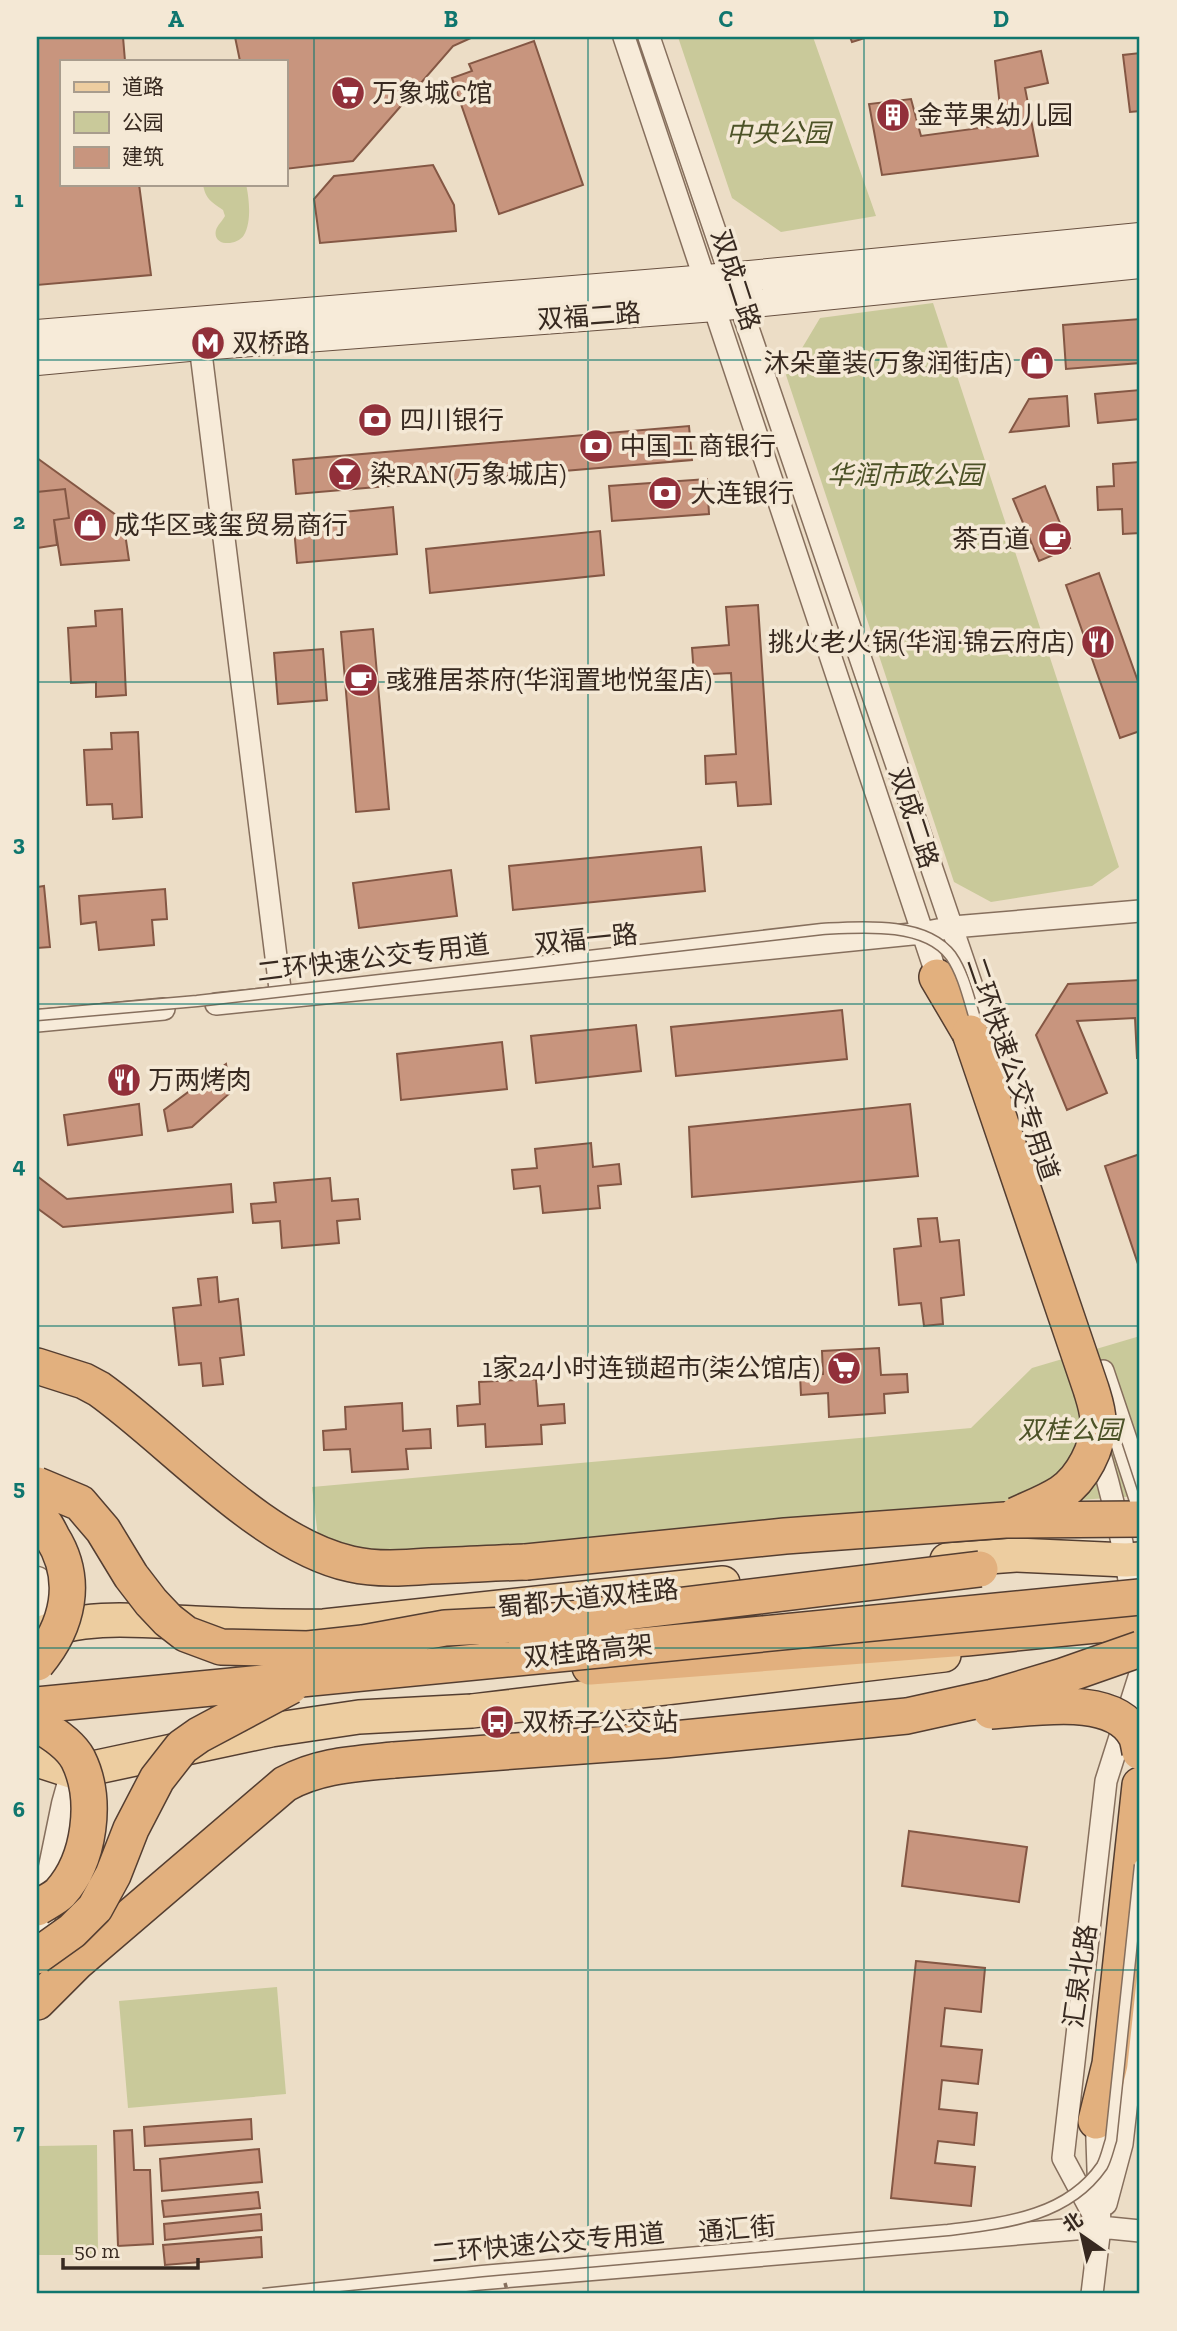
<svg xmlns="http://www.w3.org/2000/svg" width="1177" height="2331" font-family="'Zilla Slab','Noto Sans SC',serif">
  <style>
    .green { fill: #c9c99a }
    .building { fill: #c8957e; stroke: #845744; stroke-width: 2 }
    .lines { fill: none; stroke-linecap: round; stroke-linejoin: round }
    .minor-casing { stroke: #866f5d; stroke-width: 24 }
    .tertiary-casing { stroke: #866f5d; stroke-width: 29 }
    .secondary-casing { stroke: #685040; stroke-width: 32 }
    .primary-casing { stroke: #543e31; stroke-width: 36 }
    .trunk-casing { stroke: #543e31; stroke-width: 38 }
    .minor { stroke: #f7ebd9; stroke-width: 21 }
    .tertiary { stroke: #f7ebd9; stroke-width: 26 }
    .secondary { stroke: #f7ebd9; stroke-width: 30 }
    .primary { stroke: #edcda0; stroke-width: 33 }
    .trunk { stroke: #e2b07e; stroke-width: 35 }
    .service-bridge-casing { stroke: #866f5d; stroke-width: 13; stroke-linecap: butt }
    .trunk-bridge-casing { stroke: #543e31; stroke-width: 38; stroke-linecap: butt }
    .path-bridge { stroke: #866f5d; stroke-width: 3.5; stroke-dasharray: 5 3.5; stroke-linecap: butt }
    .service-bridge { stroke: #f7ebd9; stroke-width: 10 }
    .trunk-bridge { stroke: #e2b07e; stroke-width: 35 }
    .grid { fill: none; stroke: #0f766e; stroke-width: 2; stroke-opacity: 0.55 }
    .labels { text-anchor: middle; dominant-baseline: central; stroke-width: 7; stroke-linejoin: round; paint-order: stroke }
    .poi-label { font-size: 26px; fill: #372920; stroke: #f4e8d5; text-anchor: start }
    .park-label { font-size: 26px; font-style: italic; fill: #4c5227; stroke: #f4e8d5 }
    .street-label { font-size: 26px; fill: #372920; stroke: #f4e8d5 }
    .neatline { fill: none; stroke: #0f766e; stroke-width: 2.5 }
    .grid-label { font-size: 23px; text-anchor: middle; font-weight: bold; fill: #0f766e }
  </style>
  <rect width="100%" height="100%" fill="#ecddc6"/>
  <path class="green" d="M678,37H813L876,216L781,232L732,198Z
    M203,184H246C249,198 252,221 244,235C236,247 212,246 216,230C217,226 223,220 225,216L223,210C212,202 205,199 203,184Z
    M933,303L1119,867L1092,886L991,902L954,882L786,375L820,318Z
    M1140,1336V1496L1015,1504L425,1554L373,1555L318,1537L312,1487L971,1428L1032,1368Z
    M277,1987L286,2094L128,2108L119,2001Z
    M97,2145L98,2255H39V2146Z"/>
  <path class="building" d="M37,37H123L125,61H61V184H139L151,275L37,285Z
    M235,37H473L453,46L353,161L285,169V61H240Z
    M850,37H868L852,42Z
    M534,41L583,185L499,214L452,78L472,71L469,64Z
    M1041,51L1048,83L1025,88L1038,156L882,175L869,104L911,99L921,136L1002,125L995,61Z
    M1140,53V111L1130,112L1123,55Z
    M433,165L454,205L456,231L320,243L314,199L334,176Z
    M1140,319V363L1066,369L1063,325Z
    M1034,352L1049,369L1035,370Z
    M1140,390V419L1098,423L1095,394Z
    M1067,396L1069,426L1010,432L1029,399Z
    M689,426L692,460L296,494L293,460Z
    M37,458L123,520L129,560L61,565L54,520L69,518L65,489L37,492Z
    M1140,462V533L1123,534L1122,509L1098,510L1097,487L1114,486L1113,464Z
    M707,479L709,514L612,521L609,486Z
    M1045,486L1070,548L1039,561L1013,499Z
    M65,489L69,518L54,520L57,545L37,548V492Z
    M393,507L397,554L297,563L293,517Z
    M600,531L604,575L430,593L426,549Z
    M1099,573L1140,687V731L1120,738L1066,585Z
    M758,605L771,804L738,806L736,782L706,784L705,756L736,754L731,673L694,675L692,648L729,645L726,607Z
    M122,609L126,695L96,697V682L71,683L68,628L96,626L95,611Z
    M373,629L389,809L356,812L341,632Z
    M323,649L327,700L278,704L274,653Z
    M138,732L142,817L113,819L112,804L87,805L84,750L112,749L111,733Z
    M701,847L705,891L513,910L509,866Z
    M451,870L457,916L359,928L353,883Z
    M44,886L50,947L37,948V887Z
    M165,889L167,919L152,920L154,945L99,950L96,922L81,924L79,896Z
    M1140,980V1058H1137L1135,1018L1077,1021L1107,1093L1067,1110L1036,1035L1068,984Z
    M842,1010L847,1059L676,1076L671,1027Z
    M636,1025L641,1071L536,1083L531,1036Z
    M502,1042L507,1089L401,1100L397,1054Z
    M226,1064L231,1092L192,1127L168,1131L164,1110Z
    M139,1104L142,1135L68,1145L64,1115Z
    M910,1104L918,1176L692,1197L689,1127Z
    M591,1143L593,1167L619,1164L621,1184L598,1186L600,1208L543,1213L540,1186L514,1189L512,1170L537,1168L535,1149Z
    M1140,1154V1270L1105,1166Z
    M37,1176L67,1199L231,1184L233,1212L63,1227L37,1208Z
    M330,1178L332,1201L358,1199L360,1219L337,1221L339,1243L282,1248L280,1221L253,1223L251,1204L276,1202L274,1183Z
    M937,1218L940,1242L959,1240L964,1295L941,1298L943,1324L924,1326L921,1303L899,1305L894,1249L921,1246L918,1219Z
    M217,1277L219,1302L238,1299L244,1355L220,1358L223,1384L203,1386L201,1363L179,1365L173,1308L201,1305L198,1279Z
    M879,1348L881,1375L907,1374L908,1392L884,1394L885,1413L829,1417L828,1393L801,1395L800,1375L823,1374L822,1351Z
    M536,1379L538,1406L564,1404L565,1423L541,1425L542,1444L486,1447L485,1424L458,1426L457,1406L480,1404L479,1382Z
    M402,1403L403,1431L430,1429L431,1448L406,1449L408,1469L352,1472L350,1449L324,1450L323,1431L346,1429L345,1407Z
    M909,1831L1027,1847L1019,1902L902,1886Z
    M916,1961L985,1968L981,2012L945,2008L941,2046L982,2050L978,2084L942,2080L939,2109L977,2113L974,2145L938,2141L935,2163L975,2167L971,2206L891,2198Z
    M251,2119L252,2139L145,2146L144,2127Z
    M132,2130L134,2170H150L153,2244L118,2246L114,2131Z
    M259,2149L262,2182L162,2191L160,2159Z
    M258,2192L260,2208L164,2217L162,2201Z
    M261,2214L262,2230L165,2240L164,2224Z
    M261,2237L262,2257L165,2265L163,2245Z"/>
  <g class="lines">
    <g class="minor-casing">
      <path id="minor" d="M624,37L941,988
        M649,37L1027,1148
        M200,345L281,997
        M216,1004L922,933L953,927L1140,911
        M37,1021L164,1009
        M1103,1371L1140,1481
        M1096,1442C1114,1496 1125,1553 1134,1609
        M1106,2204L1122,2144L1140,1986
        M1100,2227L1063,2158L1106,1781L1140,1674
        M339,2294L479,2279L1100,2227L1140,2231
        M1092,2294L1100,2227L1096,2111"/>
    </g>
    <g class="tertiary-casing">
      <path id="tertiary" d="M37,1580L53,1627
        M37,1940L65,1804L74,1772"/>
    </g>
    <g class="secondary-casing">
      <path id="secondary" d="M37,335L707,280L1140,238
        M37,360L200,345L715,306L1140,263"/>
    </g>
    <g class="primary-casing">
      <path id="primary" d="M947,1560L1016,1555L1126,1560L1140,1559
        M37,1635C82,1613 146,1621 195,1623C238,1625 281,1627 324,1626L723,1583
        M37,1760L74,1772L271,1730L359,1717L472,1711L944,1655"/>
    </g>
    <g class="trunk-casing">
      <path id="trunk" d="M937,977L970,1033
        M37,1366L84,1381L99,1389C172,1441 263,1545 351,1564C377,1570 404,1568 430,1566C462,1565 494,1563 526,1562
        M590,1667L966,1638L1136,1621
        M37,2002L77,1962L285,1784C320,1765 355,1764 394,1760
        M1096,2121L1110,2064L1140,1785"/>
    </g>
    <use href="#minor" class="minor"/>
    <use href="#tertiary" class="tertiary"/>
    <use href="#secondary" class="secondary"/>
    <use href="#primary" class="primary"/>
    <use href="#trunk" class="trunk"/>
    <g class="service-bridge-casing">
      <path id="service-bridge" d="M37,1015L197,1001L822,929C860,927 925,921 951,956C965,976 970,1005 978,1028
        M1110,1425L1139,1513
        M263,2294L482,2271L948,2230C1004,2223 1067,2217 1102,2166C1106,2159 1108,2149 1111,2140L1140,1865"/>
    </g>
    <g class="trunk-bridge-casing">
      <path id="trunk-bridge" d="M970,1033L1091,1389C1094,1399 1098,1410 1098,1421C1099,1447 1082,1479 1061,1493C1047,1502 1031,1508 1016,1515
        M37,1485L80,1503L103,1530L131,1576L151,1602L168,1620L186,1634L221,1647L308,1649L363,1643L445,1628L528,1624L980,1569
        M37,1515C44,1521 48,1529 52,1537C79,1580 68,1626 37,1663
        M526,1562L785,1536L1005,1520L1140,1519
        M37,1705L1140,1597
        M991,1711C1031,1709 1114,1692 1136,1736C1138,1740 1139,1747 1140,1752
        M37,1724C51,1732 70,1744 78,1759C98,1799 90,1860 60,1893C54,1899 44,1903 37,1908
        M394,1760L664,1740L907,1716L993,1697L1063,1676L1140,1649
        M37,1956L72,1931L95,1908L113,1875L131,1829L157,1779L182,1747L199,1735L291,1686"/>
    </g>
    <path class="path-bridge" d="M505,2283L508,2294"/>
    <use href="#service-bridge" class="service-bridge"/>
    <use href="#trunk-bridge" class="trunk-bridge"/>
  </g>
  <path class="grid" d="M314,37V2294M588,37V2294M864,37V2294M37,360H1140M37,682H1140M37,1004H1140M37,1326H1140M37,1648H1140M37,1970H1140"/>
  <defs>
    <g id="supermarket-disc" transform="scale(1.75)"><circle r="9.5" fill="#92303a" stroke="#f4e8d5"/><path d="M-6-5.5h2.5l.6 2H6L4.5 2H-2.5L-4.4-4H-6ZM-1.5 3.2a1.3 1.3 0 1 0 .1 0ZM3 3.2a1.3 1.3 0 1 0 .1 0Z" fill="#fff"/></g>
    <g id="building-disc" transform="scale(1.75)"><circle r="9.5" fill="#92303a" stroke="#f4e8d5"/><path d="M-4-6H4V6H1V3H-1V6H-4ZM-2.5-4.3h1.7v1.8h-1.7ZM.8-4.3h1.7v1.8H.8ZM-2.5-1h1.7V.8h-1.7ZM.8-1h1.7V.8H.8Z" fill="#fff"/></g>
    <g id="metro-disc" transform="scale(1.75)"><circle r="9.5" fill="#92303a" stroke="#f4e8d5"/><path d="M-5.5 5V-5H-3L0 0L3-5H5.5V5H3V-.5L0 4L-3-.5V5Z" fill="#fff"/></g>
    <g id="shop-disc" transform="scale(1.75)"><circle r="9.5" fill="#92303a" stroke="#f4e8d5"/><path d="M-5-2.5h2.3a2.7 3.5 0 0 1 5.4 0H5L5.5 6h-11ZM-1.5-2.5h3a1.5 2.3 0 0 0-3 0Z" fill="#fff"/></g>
    <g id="bank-disc" transform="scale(1.75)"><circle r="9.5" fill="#92303a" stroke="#f4e8d5"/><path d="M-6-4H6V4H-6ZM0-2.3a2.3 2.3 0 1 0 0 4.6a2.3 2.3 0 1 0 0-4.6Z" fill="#fff"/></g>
    <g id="bar-disc" transform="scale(1.75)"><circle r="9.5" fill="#92303a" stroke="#f4e8d5"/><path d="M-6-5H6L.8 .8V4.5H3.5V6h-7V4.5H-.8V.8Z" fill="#fff"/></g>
    <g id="cafe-disc" transform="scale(1.75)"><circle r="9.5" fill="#92303a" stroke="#f4e8d5"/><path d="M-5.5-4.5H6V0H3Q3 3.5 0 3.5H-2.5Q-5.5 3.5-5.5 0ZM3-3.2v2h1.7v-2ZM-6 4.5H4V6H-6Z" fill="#fff"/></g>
    <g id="restaurant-disc" transform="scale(1.75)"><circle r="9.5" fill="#92303a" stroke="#f4e8d5"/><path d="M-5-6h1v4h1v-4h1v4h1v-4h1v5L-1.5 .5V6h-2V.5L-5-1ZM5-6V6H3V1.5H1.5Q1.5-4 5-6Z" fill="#fff"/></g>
    <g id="bus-disc" transform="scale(1.75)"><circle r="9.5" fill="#92303a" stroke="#f4e8d5"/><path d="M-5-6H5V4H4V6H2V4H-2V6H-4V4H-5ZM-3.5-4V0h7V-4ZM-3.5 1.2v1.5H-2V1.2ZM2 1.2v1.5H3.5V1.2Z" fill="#fff"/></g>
  </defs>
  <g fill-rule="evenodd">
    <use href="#supermarket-disc" x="348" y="93"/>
    <use href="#building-disc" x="893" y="115"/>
    <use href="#metro-disc" x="208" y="343"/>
    <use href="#shop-disc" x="1037" y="363"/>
    <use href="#bank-disc" x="375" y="420"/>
    <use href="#bank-disc" x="596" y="446"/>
    <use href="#bar-disc" x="345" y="474"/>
    <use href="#bank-disc" x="665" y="493"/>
    <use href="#shop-disc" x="90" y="525"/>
    <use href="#cafe-disc" x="1055" y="539"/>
    <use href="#restaurant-disc" x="1098" y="642"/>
    <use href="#cafe-disc" x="361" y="680"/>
    <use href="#restaurant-disc" x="124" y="1080"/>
    <use href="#supermarket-disc" x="844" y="1368"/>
    <use href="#bus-disc" x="497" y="1722"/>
  </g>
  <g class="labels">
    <g class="poi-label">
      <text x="372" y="93">万象城C馆</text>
      <text x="917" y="115">金苹果幼儿园</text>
      <text x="232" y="343">双桥路</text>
      <text x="1012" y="363" text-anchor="end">沐朵童装(万象润街店)</text>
      <text x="400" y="420">四川银行</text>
      <text x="620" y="446">中国工商银行</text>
      <text x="370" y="474">染RAN(万象城店)</text>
      <text x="690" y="493">大连银行</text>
      <text x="114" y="525">成华区彧玺贸易商行</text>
      <text x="1030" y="539" text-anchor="end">茶百道</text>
      <text x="1074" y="642" text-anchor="end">挑火老火锅(华润·锦云府店)</text>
      <text x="386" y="680">彧雅居茶府(华润置地悦玺店)</text>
      <text x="148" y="1080">万两烤肉</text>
      <text x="820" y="1368" text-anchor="end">1家24小时连锁超市(柒公馆店)</text>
      <text x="522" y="1722">双桥子公交站</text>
    </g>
    <g class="park-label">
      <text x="778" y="133">中央公园</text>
      <text x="905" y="475">华润市政公园</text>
      <text x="1070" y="1430">双桂公园</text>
    </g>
    <g class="street-label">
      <text transform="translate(736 280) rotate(72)">双成二路</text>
      <text transform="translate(589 316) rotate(-4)">双福二路</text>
      <text transform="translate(914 818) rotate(72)">双成二路</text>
      <text transform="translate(586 939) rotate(-6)">双福一路</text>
      <text transform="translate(373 958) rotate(-7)">二环快速公交专用道</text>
      <text transform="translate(1013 1069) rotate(71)">二环快速公交专用道</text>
      <text transform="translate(588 1598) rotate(-6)">蜀都大道双桂路</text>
      <text transform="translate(588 1651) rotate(-6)">双桂路高架</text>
      <text transform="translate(1080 1976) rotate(-82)">汇泉北路</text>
      <text transform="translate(737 2229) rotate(-5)">通汇街</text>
      <text transform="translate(548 2243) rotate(-5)">二环快速公交专用道</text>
    </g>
  </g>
  <rect width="1177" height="2331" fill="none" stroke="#f4e8d5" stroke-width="77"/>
  <rect x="60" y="60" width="228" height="126" fill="#f4e8d5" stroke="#a89c8d" stroke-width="2"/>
  <rect x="74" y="82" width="35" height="10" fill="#edcda0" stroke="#a89c8d" stroke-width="2"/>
  <text x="122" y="94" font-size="21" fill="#372920">道路</text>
  <rect x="74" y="112" width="35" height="21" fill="#c9c99a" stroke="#a89c8d" stroke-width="2"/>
  <text x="122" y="130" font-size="21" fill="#372920">公园</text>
  <rect x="74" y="147" width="35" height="21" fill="#c8957e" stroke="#a89c8d" stroke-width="2"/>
  <text x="122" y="164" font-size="21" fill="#372920">建筑</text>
  <g transform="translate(1082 2236) rotate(326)" stroke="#f4e8d5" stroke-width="5" paint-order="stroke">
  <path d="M0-5L12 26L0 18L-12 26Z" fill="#372920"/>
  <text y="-10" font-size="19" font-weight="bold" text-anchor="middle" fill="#372920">北</text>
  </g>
  <path d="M63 2258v10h135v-10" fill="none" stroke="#372920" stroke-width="3.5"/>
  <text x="74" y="2258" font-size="21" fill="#372920" stroke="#f4e8d5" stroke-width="5" paint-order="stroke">50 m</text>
  <rect x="38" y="38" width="1100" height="2254" class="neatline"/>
  <g class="grid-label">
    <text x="176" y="27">A</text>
    <text x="451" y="27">B</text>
    <text x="726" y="27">C</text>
    <text x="1001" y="27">D</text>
    <text x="19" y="207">1</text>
    <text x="19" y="529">2</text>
    <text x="19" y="851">3</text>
    <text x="19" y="1173">4</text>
    <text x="19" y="1495">5</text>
    <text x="19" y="1817">6</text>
    <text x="19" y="2139">7</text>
  </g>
</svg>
